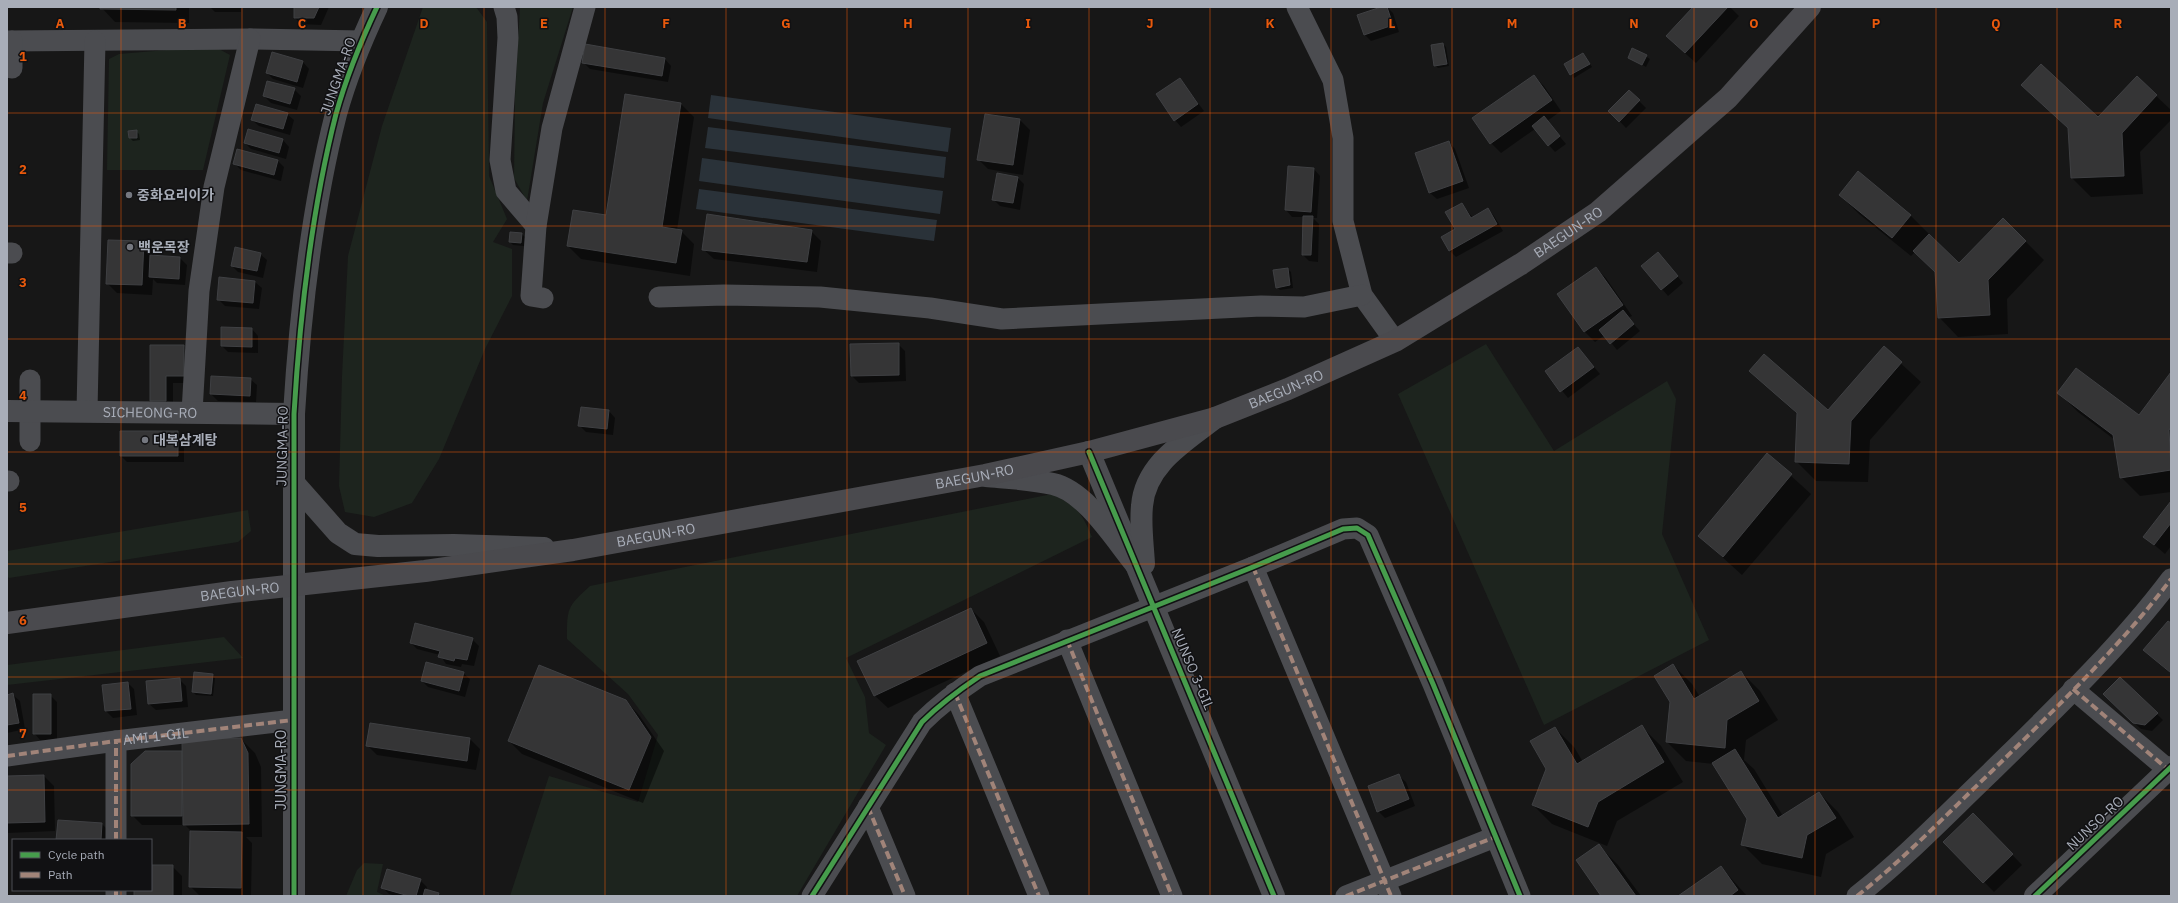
<svg xmlns="http://www.w3.org/2000/svg" width="2178" height="903" font-family="'IBM Plex Sans','Noto Sans KR',sans-serif">
  <style>
    .green { fill: #1d241e }
    .water { fill: #2a3239 }
    .shadow { fill: #0007 }
    .building { fill: #353536; stroke: #3f4043 }
    .lines { fill: none; stroke-linecap: round; stroke-linejoin: round }
    .minor { stroke: #4b4c50; stroke-width: 21 }
    .tertiary { stroke: #4b4c50; stroke-width: 22 }
    .secondary { stroke: #4a4a4e; stroke-width: 22 }
    .quiet { stroke: #a18479; stroke-width: 4; stroke-dasharray: 8 4; stroke-linecap: butt }
    .cycleway-casing { stroke: #111113; stroke-width: 8 }
    .cycleway { stroke: #469c4c; stroke-width: 5 }
    .grid { fill: none; stroke: #e8590c; stroke-width: 1; stroke-opacity: 0.55 }
    .poi-dot { fill: #757880; stroke: #111113; stroke-width: 1.5 }
    .labels { text-anchor: middle; dominant-baseline: central; stroke-width: 3; stroke-linejoin: round; paint-order: stroke }
    .street-label { font-size: 14px; fill: #a8adb8; stroke: #111113 }
    .poi-label { font-size: 14px; font-weight: bold; fill: #a8adb8; stroke: #111113; text-anchor: start }
    .grid-label { font-size: 13px; text-anchor: middle; font-weight: bold; fill: #e8590c; stroke: #111113; stroke-width: 3; stroke-linejoin: round; paint-order: stroke }
  </style>
  <rect width="100%" height="100%" fill="#171717"/>
  <path class="green" d="M423,7H476L487,22L489,176L507,219L493,242L512,249V296L485,349L439,459L412,503L374,517L345,512L339,486L342,376L348,256L382,126Z
    M520,7H573L543,103L527,201L514,178L515,98Z
    M178,49H219L230,55L203,170H107L109,59L119,54Z
    M1486,344L1554,451L1667,381L1676,399L1662,534L1709,640L1544,725L1398,394Z
    M1052,494C1077,507 1081,511 1092,537L846,658L865,697L869,733L886,745L797,896H510L549,776L638,802L658,735L628,694L567,639C567,608 567,607 590,586Z
    M248,510L251,531L238,542L9,578L7,576V551Z
    M224,637L243,658L7,685V665Z
    M364,863L383,864L377,892L386,896H346L357,870Z"/>
  <path class="water" d="M711,95L951,128L948,152L708,118Z
    M708,127L946,157L944,178L705,148Z
    M702,158L943,191L940,214L699,181Z
    M699,189L937,220L934,241L696,209Z"/>
  <path class="shadow" d="M101,7H189V23L115,22Z
    M210,7H241V12H215Z
    M295,7H329L321,25L301,24L295,18Z
    M1384,7H1387L1393,13L1399,32L1371,41L1365,35Z
    M1694,7H1730L1739,16L1696,63L1677,46Z
    M1443,44L1446,47L1449,66L1438,68L1435,65Z
    M1633,49L1650,59L1646,67L1629,57Z
    M273,53L303,62L309,69L303,88L273,79L267,73Z
    M1583,54L1592,67L1574,78L1565,64Z
    M665,59L671,66L668,82L590,69L583,62Z
    M1534,76L1544,86L1561,111L1547,121L1566,144L1555,152L1535,129L1501,153L1491,143Z
    M2137,78L2171,110V120L2140,152L2143,194L2091,197L2072,178L2069,129L2042,104L2098,119Z
    M1180,79L1204,111L1181,127L1175,120Z
    M294,89L301,96L297,110L271,103L264,96Z
    M1629,91L1646,108L1626,128L1610,111Z
    M681,104L694,117L677,230L681,231L694,244L690,276L581,259L568,246L607,216Z
    M287,114L294,120L290,135L259,126L252,120Z
    M986,115L1020,120L1030,130L1023,175L988,169L978,159Z
    M136,131L139,134L140,140L133,141L130,138Z
    M283,140L289,147L286,159L251,149L245,143Z
    M1449,142L1455,149L1469,188L1437,199L1430,193L1416,154Z
    M278,161L284,167L281,181L241,170L234,163Z
    M1314,169L1320,176L1317,218H1313L1319,224L1318,262L1309,261L1303,255L1304,217H1292L1286,210Z
    M1018,178L1024,184L1020,210L1000,206L993,199Z
    M1840,195L1910,215L1959,264L2003,219L2044,260L2007,299L2008,334L1958,337L1939,317L1936,273L1915,252L1911,256L1859,214Z
    M1462,204L1473,218L1488,209L1494,216L1503,231L1456,257L1449,250Z
    M811,231L821,241L817,272L714,259L703,249Z
    M522,234L525,237L524,246L513,245L510,242Z
    M144,242L154,252V257L180,258L187,265L185,285L157,283L153,279L152,295L117,293L107,283Z
    M260,254L267,260L263,278L238,272L232,266Z
    M1664,260L1683,283L1668,296L1662,289Z
    M1596,268L1606,278L1632,316L1628,318L1640,331L1617,350L1605,335L1595,342L1585,332L1559,294Z
    M1288,269L1291,272L1293,288L1280,290L1277,287Z
    M255,282L262,288L259,309L225,306L218,299Z
    M252,329L258,336V353L228,352L222,346Z
    M898,344L905,351L906,381L859,383L852,376L851,345Z
    M184,346L190,353V383H173V407H158L151,400Z
    M1578,348L1600,374L1568,398L1546,371Z
    M1884,348L1921,382L1870,440L1868,482L1816,481L1796,461L1798,415L1750,371L1828,411Z
    M2171,374V492L2140,496L2121,477L2115,440L2078,412L2059,393L2139,417Z
    M250,379L257,385L256,402L218,401L211,394Z
    M609,411L615,418L613,435L586,432L579,425Z
    M177,432L184,439V462H127L121,456Z
    M1768,455L1811,494L1742,575L1699,536Z
    M2171,502V546L2165,554L2144,536Z
    M971,609L984,622L1000,656L888,708L874,695Z
    M2171,625V674L2144,650Z
    M472,639L479,646L474,666L462,664L461,667L446,664L440,655L417,649L411,643Z
    M1673,665L1692,684L1700,697L1741,672L1760,691L1778,720L1746,740L1744,760L1754,769L1783,816L1819,793L1838,812L1854,837L1826,854L1821,877L1762,864L1743,845L1748,819L1714,764L1686,761L1667,742Z
    M463,673L470,679L465,697L428,687L422,681Z
    M212,675L215,678L213,696L196,695L193,692Z
    M2120,678L2163,720L2152,731L2141,729L2104,694Z
    M179,679L186,686L188,707L156,710L149,704Z
    M128,683L134,689L137,715L113,718L106,711L103,685Z
    M13,695L20,701L25,729L7,733V696Z
    M50,695L57,702V740H40L34,733Z
    M626,701L639,715L664,751L643,803L522,754L509,741Z
    M1642,727L1661,746L1683,782L1617,821L1607,846L1552,824L1533,805L1547,768L1555,728L1574,747L1583,762Z
    M241,739L255,753L261,767L262,837H246L252,843L251,896H200L190,886L191,831L185,825H142L132,815L181,752L184,754Z
    M470,739L480,749L476,770L377,755L367,745Z
    M44,776L54,786L55,831L7,833V777Z
    M1399,776L1406,782L1415,806L1385,818L1378,811Z
    M1973,814L2022,865L1994,892L1945,842Z
    M59,821L102,824L109,831L108,840H57Z
    M1599,846L1618,865L1641,896H1603Z
    M151,866H172L182,876V896H135V890H151Z
    M1721,867L1747,896H1680Z
    M420,880L427,887L426,890L440,896H396L389,894L382,887Z"/>
  <path class="building" d="M100,7H176V10L100,9Z
    M294,7H319L314,18H294Z
    M1381,7H1387L1393,25L1364,35L1357,15Z
    M1693,7H1728L1685,53L1666,36Z
    M1443,43L1447,64L1434,66L1431,45Z
    M585,44L665,58L662,76L582,63Z
    M1632,48L1647,55L1642,65L1628,58Z
    M272,52L303,61L297,82L266,73Z
    M1583,53L1590,64L1570,75L1564,64Z
    M2041,64L2098,117L2137,76L2157,95L2122,133L2124,176L2071,178L2068,128L2021,85Z
    M1534,75L1552,100L1490,144L1472,118Z
    M1180,78L1198,104L1174,121L1156,94Z
    M267,81L295,88L290,104L263,96Z
    M1629,90L1640,100L1619,122L1608,111Z
    M625,94L681,103L662,227L682,230L676,263L567,246L573,210L606,215Z
    M256,104L288,113L283,129L251,120Z
    M985,114L1020,119L1013,165L977,160Z
    M1544,116L1560,136L1548,146L1532,126Z
    M248,129L283,139L279,153L244,143Z
    M137,130V138H129L128,131Z
    M1449,141L1463,181L1429,193L1415,153Z
    M237,149L278,160L274,175L233,164Z
    M1288,166L1314,168L1311,212L1285,210Z
    M1858,171L1911,215L1892,238L1839,195Z
    M997,173L1018,177L1013,203L992,200Z
    M1462,203L1471,218L1488,208L1497,224L1449,251L1441,237L1455,229L1445,212Z
    M707,214L812,230L807,262L702,250Z
    M1303,216H1313L1311,255H1302Z
    M2003,218L2026,241L1988,280L1990,315L1938,318L1935,272L1913,251L1929,234L1959,263Z
    M510,232L522,233L521,243L509,242Z
    M108,240L144,241L142,285L106,284Z
    M235,247L261,253L257,271L231,266Z
    M1658,252L1678,276L1661,290L1641,266Z
    M150,255L180,257L179,279L149,277Z
    M1596,267L1623,305L1584,332L1557,294Z
    M1288,268L1290,285L1276,288L1273,270Z
    M219,277L255,281L253,303L217,300Z
    M1623,310L1634,324L1610,344L1599,330Z
    M221,327L252,328V347L221,346Z
    M899,343V375L851,376L850,344Z
    M150,345H184V376H166V401H150Z
    M1884,346L1902,362L1851,421L1849,464L1795,462L1797,413L1749,371L1764,354L1828,410Z
    M1578,347L1594,367L1560,392L1545,371Z
    M2076,368L2139,415L2171,372V427L2169,430L2171,470L2120,478L2113,435L2057,393Z
    M211,376L251,378L250,396L210,394Z
    M581,407L609,410L607,429L578,426Z
    M120,431H178V456H120Z
    M1767,453L1792,474L1723,557L1698,536Z
    M2171,501V523L2154,545L2143,537Z
    M971,608L987,643L874,696L857,661Z
    M2168,621L2171,623V673L2143,650Z
    M415,623L473,638L467,660L455,658L454,661L438,657L440,651L410,643Z
    M426,662L464,672L459,691L421,681Z
    M1673,664L1694,699L1741,671L1759,701L1727,720L1725,748L1666,742L1670,702L1654,676Z
    M539,665L626,700L651,737L629,790L508,741Z
    M194,672L213,674L211,694L192,692Z
    M2120,677L2158,713L2145,725L2133,723L2103,694Z
    M180,678L182,701L148,704L146,681Z
    M128,682L131,709L105,711L102,685Z
    M13,693L19,723L7,725V695Z
    M33,694H51V734H33Z
    M370,723L470,738L467,761L366,746Z
    M1642,725L1664,762L1598,802L1588,827L1532,805L1546,769L1530,741L1555,727L1577,764Z
    M241,738L248,753L249,824L183,825L182,739Z
    M1735,749L1778,818L1819,792L1836,818L1807,835L1802,858L1741,845L1747,819L1712,763Z
    M145,751H182V816H131V764Z
    M1399,774L1409,799L1377,812L1368,786Z
    M44,775L45,822L7,823V776Z
    M1973,813L2013,854L1983,883L1943,842Z
    M58,820L102,823L101,840H56Z
    M190,831L242,832L241,888L189,887Z
    M1599,844L1636,896H1601L1576,860Z
    M151,865H173V896H134V890H151Z
    M1721,866L1738,890L1730,896H1678Z
    M387,869L421,879L416,896H409L381,888Z
    M425,889L439,893L438,896H423Z"/>
  <g class="lines">
    <g class="minor">
      <path d="M504,7L507,17L508,38L500,160L506,191L536,226"/>
      <path d="M1297,7L1333,80L1343,138V221L1362,295L1395,341"/>
      <path d="M7,41L250,39L362,41"/>
      <path d="M12,41V68"/>
      <path d="M7,253H12"/>
      <path d="M659,297L724,295L820,297L930,308L1002,319L1261,306L1304,307L1362,295"/>
      <path d="M543,298L531,296L536,226L552,128L585,7"/>
      <path d="M30,380V441"/>
      <path d="M87,411L95,41"/>
      <path d="M192,412L199,291L214,187L250,39"/>
      <path d="M7,481H9"/>
      <path d="M1253,567L1391,896"/>
      <path d="M1067,640L1172,896"/>
      <path d="M2073,689L2171,772"/>
      <path d="M955,693L1039,896"/>
      <path d="M7,756L116,741"/>
      <path d="M868,807L905,896"/>
      <path id="s1" d="M116,840V741L293,720"/>
      <path d="M116,896V890"/>
      <path d="M812,896L922,722C940,704 959,690 980,676L1253,567L1343,529L1357,528L1368,535L1433,684L1520,896"/>
      <path d="M1346,896L1495,837"/>
      <path d="M1857,896C1905,858 1947,814 1991,772C2052,712 2120,647 2171,579"/>
    </g>
    <g class="tertiary">
      <path id="s2" d="M7,411L294,414"/>
      <path d="M1089,452L1274,896"/>
      <path d="M986,476C1008,478 1031,479 1053,484C1086,491 1116,541 1137,566L1144,564C1143,545 1140,525 1142,506C1145,464 1186,441 1215,418"/>
      <path d="M293,482L338,533L355,544L378,546L454,545L544,548"/>
      <path d="M294,896V414C300,313 311,212 336,114C346,78 361,41 377,7"/>
      <path d="M2035,896L2171,767"/>
    </g>
    <path class="secondary" id="s3" d="M7,623L232,592L425,571L573,550L985,475L1089,452L1215,418L1288,389L1395,341L1521,264L1598,212L1728,98L1810,7"/>
    <path class="quiet" d="M1253,567L1391,896
      M1067,640L1172,896
      M2073,689L2171,772
      M955,693L1039,896
      M7,756L116,741
      M868,807L905,896
      M116,840V741L293,720
      M116,896V890
      M1346,896L1495,837
      M1857,896C1905,858 1947,814 1991,772C2052,712 2120,647 2171,579"/>
    <g class="cycleway-casing">
      <path id="cycleway" d="M1089,452L1274,896
        M294,896V414C300,313 311,212 336,114C346,78 361,41 377,7
        M812,896L922,722C940,704 959,690 980,676L1253,567L1343,529L1357,528L1368,535L1433,684L1520,896
        M2035,896L2171,767"/>
    </g>
    <use href="#cycleway" class="cycleway"/>
  </g>
  <path class="grid" d="M121,7V840M242,7V896M363,7V896M484,7V896M605,7V896M726,7V896M847,7V896M968,7V896M1089,7V896M1210,7V896M1331,7V896M1452,7V896M1573,7V896M1694,7V896M1815,7V896M1936,7V896M2057,7V896M7,113H2171M7,226H2171M7,339H2171M7,452H2171M7,564H2171M7,677H2171M7,790H2171M121,890V896"/>
  <g class="poi-dot">
    <circle cx="129" cy="195" r="4"/>
    <circle cx="130" cy="247" r="4"/>
    <circle cx="145" cy="440" r="4"/>
  </g>
  <g class="labels">
    <g class="street-label">
      <text transform="translate(338 76) rotate(-71)">JUNGMA-RO</text>
      <text stroke="none"><textPath href="#s3" startOffset="1627">BAEGUN-RO</textPath></text>
      <text stroke="none"><textPath href="#s3" startOffset="1303">BAEGUN-RO</textPath></text>
      <text stroke="none"><textPath href="#s2" startOffset="143">SICHEONG-RO</textPath></text>
      <text transform="translate(282 446) rotate(-89)">JUNGMA-RO</text>
      <text stroke="none"><textPath href="#s3" startOffset="979">BAEGUN-RO</textPath></text>
      <text stroke="none"><textPath href="#s3" startOffset="655">BAEGUN-RO</textPath></text>
      <text stroke="none"><textPath href="#s3" startOffset="235">BAEGUN-RO</textPath></text>
      <text transform="translate(1193 669) rotate(67)">NUNSO 3-GIL</text>
      <text stroke="none"><textPath href="#s1" startOffset="139">AMI 1-GIL</textPath></text>
      <text transform="translate(281 770) rotate(-90)">JUNGMA-RO</text>
      <text transform="translate(2095 823) rotate(-43)">NUNSO-RO</text>
    </g>
    <g class="poi-label">
      <text x="137" y="195">중화요리이가</text>
      <text x="138" y="247">백운목장</text>
      <text x="153" y="440">대복삼계탕</text>
    </g>
  </g>
  <g class="grid-label">
    <text x="60" y="28">A</text>
    <text x="182" y="28">B</text>
    <text x="302" y="28">C</text>
    <text x="424" y="28">D</text>
    <text x="544" y="28">E</text>
    <text x="666" y="28">F</text>
    <text x="786" y="28">G</text>
    <text x="908" y="28">H</text>
    <text x="1028" y="28">I</text>
    <text x="1150" y="28">J</text>
    <text x="1270" y="28">K</text>
    <text x="1392" y="28">L</text>
    <text x="1512" y="28">M</text>
    <text x="1634" y="28">N</text>
    <text x="1754" y="28">O</text>
    <text x="1876" y="28">P</text>
    <text x="1996" y="28">Q</text>
    <text x="2118" y="28">R</text>
    <text x="23" y="61">1</text>
    <text x="23" y="174">2</text>
    <text x="23" y="287">3</text>
    <text x="23" y="400">4</text>
    <text x="23" y="512">5</text>
    <text x="23" y="625">6</text>
    <text x="23" y="738">7</text>
  </g>
  <rect width="2178" height="903" fill="none" stroke="#a8adb8" stroke-width="16"/>
  <rect x="12" y="839" width="140" height="52" fill="#111113" stroke="#4d4f55"/>
  <rect x="20" y="852" width="20" height="6" fill="#469c4c" stroke="#4d4f55"/>
  <text x="48" y="859" font-size="12" fill="#a8adb8">Cycle path</text>
  <rect x="20" y="872" width="20" height="6" fill="#a18479" stroke="#4d4f55"/>
  <text x="48" y="879" font-size="12" fill="#a8adb8">Path</text>
</svg>
